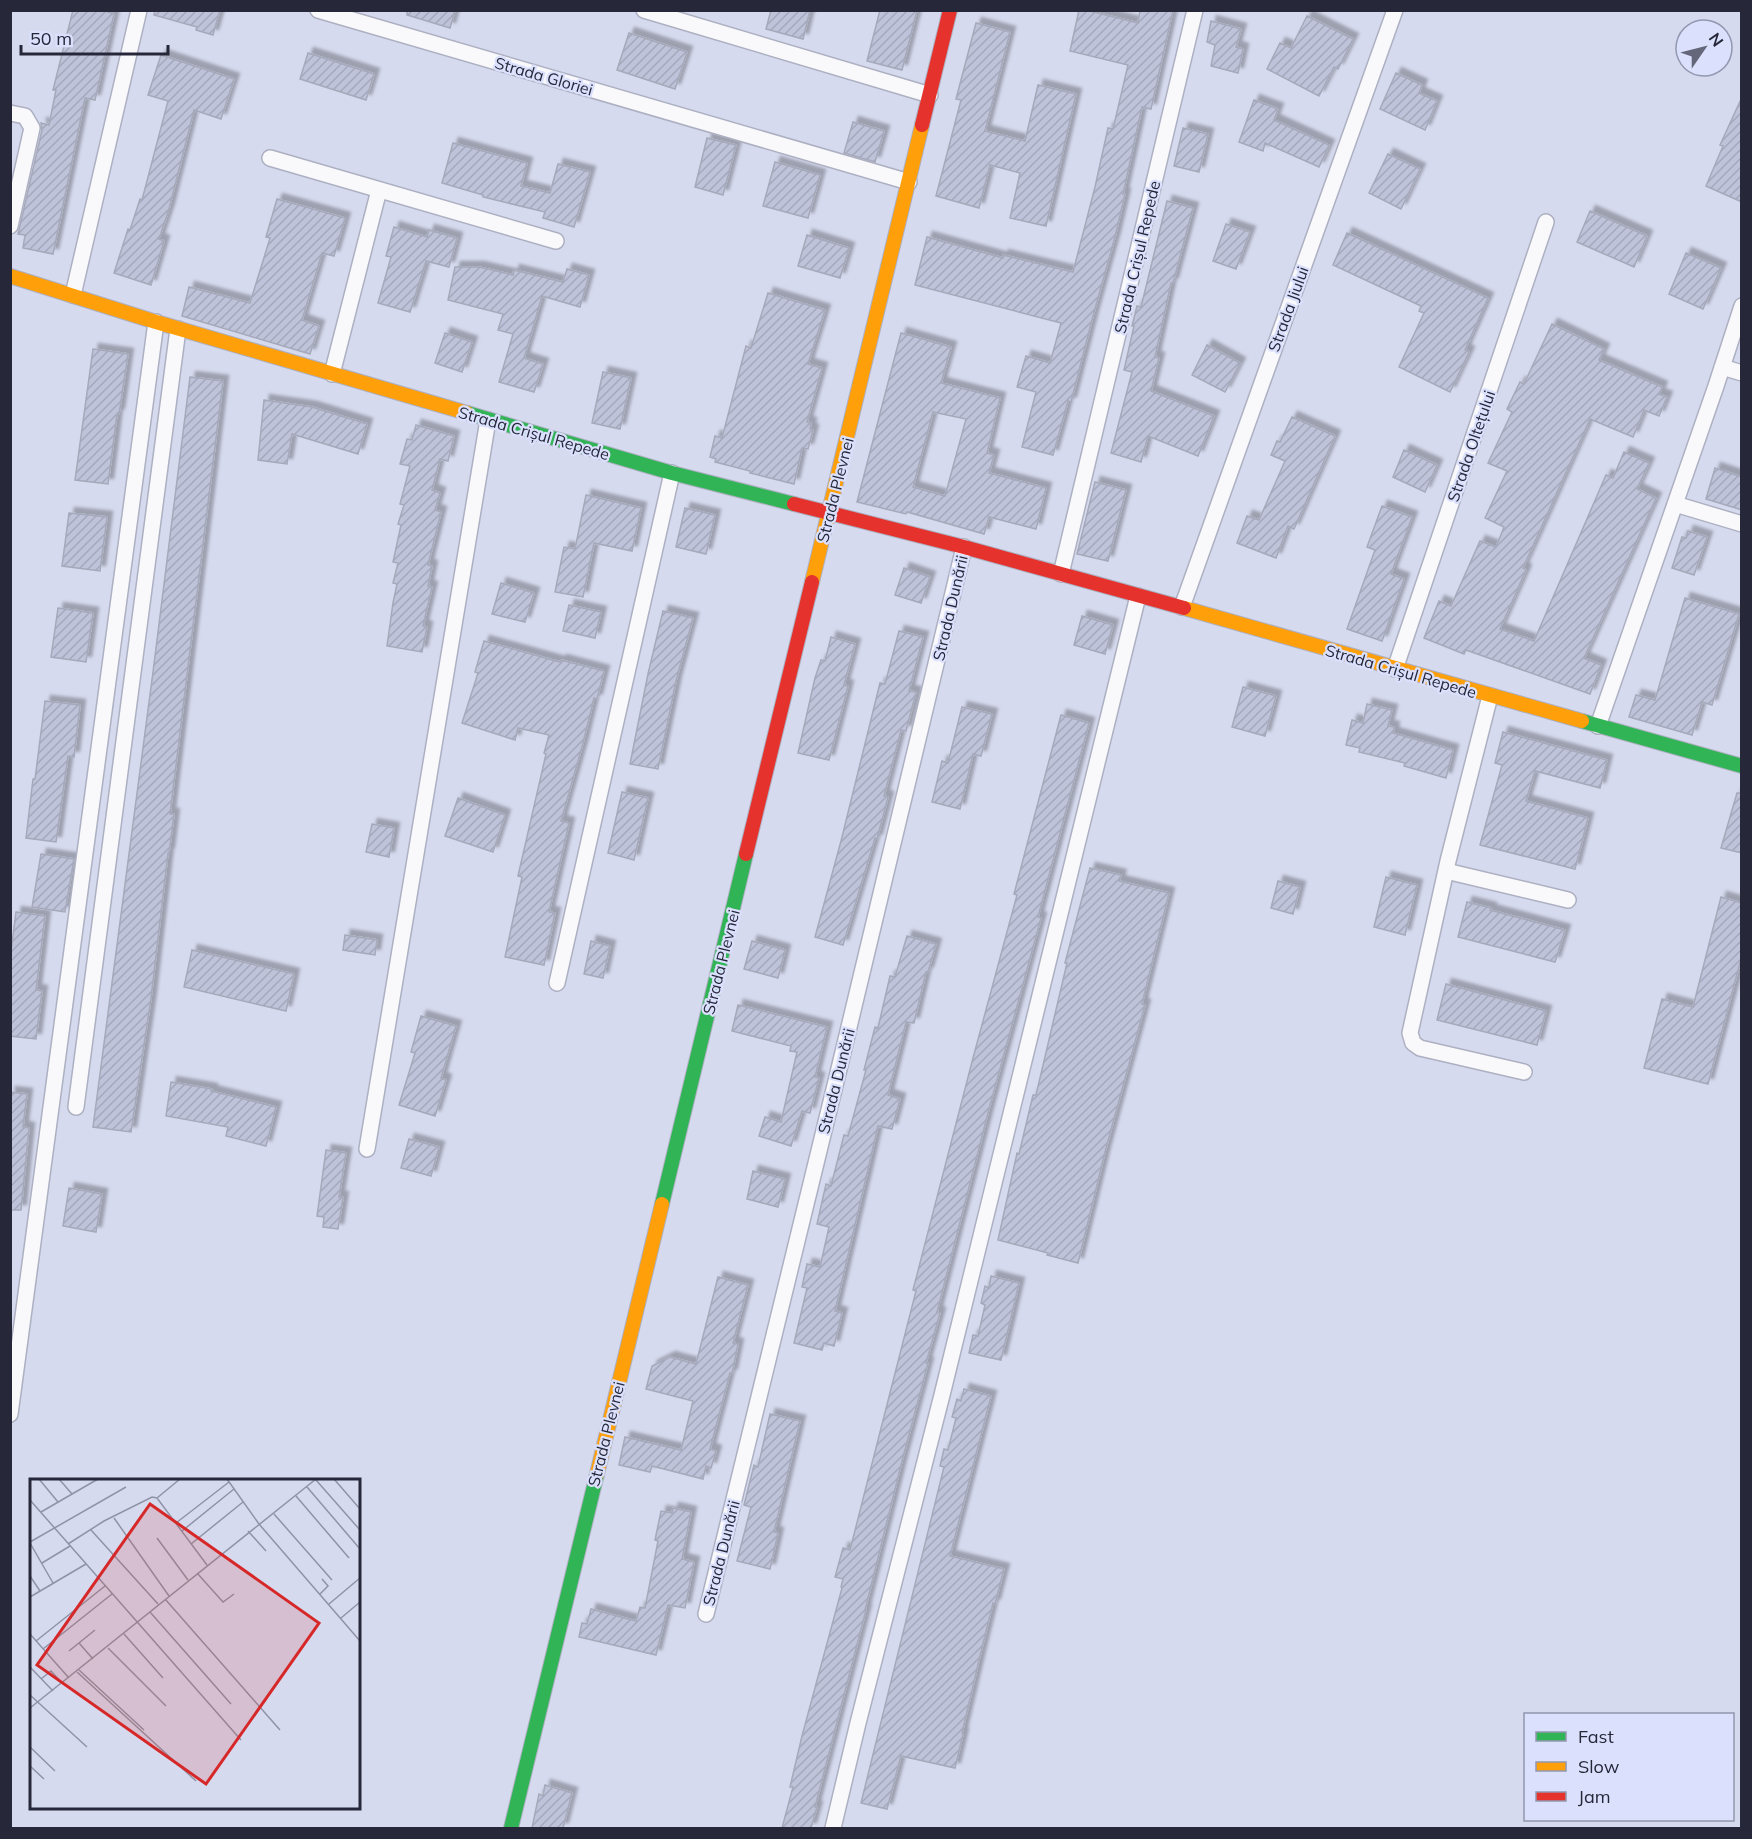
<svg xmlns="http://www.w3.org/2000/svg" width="1752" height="1839" font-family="Mulish,sans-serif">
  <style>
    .building { fill: url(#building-hatch); stroke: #a6a9ba; stroke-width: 1.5; fill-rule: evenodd; filter: url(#shadow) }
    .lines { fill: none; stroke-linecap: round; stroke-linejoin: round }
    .street-casing { stroke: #adb0c1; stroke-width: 18 }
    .fast-casing { stroke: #adb0c1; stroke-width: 16 }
    .slow-casing { stroke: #adb0c1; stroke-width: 16 }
    .jam-casing { stroke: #adb0c1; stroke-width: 16 }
    .street { stroke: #f9f9fc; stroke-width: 15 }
    .fast { stroke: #30b455; stroke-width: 14 }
    .slow { stroke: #ff9f0a; stroke-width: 14 }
    .jam { stroke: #e5322d; stroke-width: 14 }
    .labels { text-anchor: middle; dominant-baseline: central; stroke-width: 4.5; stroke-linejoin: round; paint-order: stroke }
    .street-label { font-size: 16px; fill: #26283a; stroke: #dbe1fd }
    .inset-road { fill: none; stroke: #9093a6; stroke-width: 1.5 }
    .view { fill: #d62828; fill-opacity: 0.15; stroke: #d62828; stroke-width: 3 }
    .inset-edge { fill: none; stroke: #26283a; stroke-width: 3 }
  </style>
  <defs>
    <pattern id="building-hatch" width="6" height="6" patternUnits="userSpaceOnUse" patternTransform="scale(1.5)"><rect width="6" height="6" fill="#bfc3da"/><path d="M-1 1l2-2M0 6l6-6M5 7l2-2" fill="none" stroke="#a4a8bc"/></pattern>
    <filter id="shadow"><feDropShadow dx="5.5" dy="-5.5" stdDeviation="1.5" flood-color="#0004"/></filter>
  </defs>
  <rect width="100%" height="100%" fill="#d6daee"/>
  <path class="building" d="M73,10H102L114,14L95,100L85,98L53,254L23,248L25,235L18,234L42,130L41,123L49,125L56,90H53Z
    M155,10H220L213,35L196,30L197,27L154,15Z
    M407,10H455L450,28L407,15Z
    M771,10H810L803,39L766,29Z
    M880,10H917L902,70L867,61Z
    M1079,10H1086L1138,23L1140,10H1173L1151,109L1142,107L1123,194H1125L1115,237L1093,316L1071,402L1068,401L1053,455L1022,447L1036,392L1017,387L1026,356L1050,363L1061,323L915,285L927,237L1003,258V255L1073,272L1095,187L1108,128L1113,129L1128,65L1070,51Z
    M1307,16L1353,39L1338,69L1334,67L1319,96L1267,69L1280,43L1291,48Z
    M1211,21L1241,29L1236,47L1243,49L1238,73L1211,66L1215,45L1207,42Z
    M976,23L1010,32L985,131L1025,141L1038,85L1076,94L1046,226L1010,218L1020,173L990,165L979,208L936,196L961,100L956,99Z
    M629,33L687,52L675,89L617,70Z
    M308,53L374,74L366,100L300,79Z
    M161,55L234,79L221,119L194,110L169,209L159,239L164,241L151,285L114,273L128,229L130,230L140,199L142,200L168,101L148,95Z
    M1396,73L1422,85L1419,93L1437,101L1425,130L1380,109Z
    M1742,97V202L1706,186L1723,146L1720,145Z
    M1254,100L1278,109L1274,120L1329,145L1319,167L1265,143L1263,151L1239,142Z
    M853,122L884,131L875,162L844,153Z
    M1183,128L1208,134L1199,172L1174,166Z
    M707,138L736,145L723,195L695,187Z
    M453,143L527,163L521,186L550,193L558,164L590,172L574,227L543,218L545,212L483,197V195L442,183Z
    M1388,154L1420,169L1401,209L1369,193Z
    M775,162L820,175L808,218L763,206Z
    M277,199L345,218L334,256L322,253L302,320L319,326L310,354L182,316L189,287L250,303L270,238L266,237Z
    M1167,201L1193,208L1173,283H1171L1155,357L1159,358L1151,391L1214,416L1198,456L1148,436L1141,462L1111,453L1132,372L1124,370L1134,326H1132L1137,306L1141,307Z
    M1590,211L1647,236L1634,267L1577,242Z
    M1226,224L1250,232L1236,269L1213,261Z
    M394,227L427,237L429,230L457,238L449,267L426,261L410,312L378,303L391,257L386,256Z
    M1347,233L1488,298L1465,350L1469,352L1450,392L1399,367L1424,313L1419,311L1421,306L1333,265Z
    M807,235L849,248L840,278L798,266Z
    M1686,253L1721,268L1703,309L1669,294Z
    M455,267H479L513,275L514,270L563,282L567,269L589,275L580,307L542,296L524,358L543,364L534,392L499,382L513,334L498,330L503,314L448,300Z
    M768,293L825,310L808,364L822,368L807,422L811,423L810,429L813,430L808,449L802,448L794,484L750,473V471L715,462L716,459L710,457L715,436L722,438L746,346L751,348Z
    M1552,324L1604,349L1599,360L1662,387L1659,394L1667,397L1659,416L1644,410L1633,437L1590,419L1523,568L1526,570L1500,629L1534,641L1606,475L1613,478L1624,452L1649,463L1637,489L1656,498L1584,658L1601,665L1590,694L1466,650L1464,654L1424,638L1439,601L1451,606L1480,541L1496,547L1504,527L1485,518L1507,471L1488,463L1512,412L1507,409L1520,382L1524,384Z
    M445,333L472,342L462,372L435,363Z
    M901,333L951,347L941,383L1000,398L987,453L994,455L989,473L1046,488L1036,529L989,517L984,534L907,512L906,514L857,502ZM933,412L966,419L945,496L913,487Z
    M1207,345L1240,363L1225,392L1192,375Z
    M93,349L128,354L119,414H117L108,484L75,480Z
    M603,372L631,378L620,429L592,423Z
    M190,377L223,381L170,814H174L169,853H168L151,998L131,1132L93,1127L153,672Z
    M264,400L312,407L367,424L358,454L292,434L287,464L258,460Z
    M1292,417L1335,436L1294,529L1288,526L1276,558L1237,543L1247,516L1259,520L1285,461L1271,455L1277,441L1280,442Z
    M416,425L454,436L448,461L440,459L432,490L440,493L435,510L441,512L428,565L432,566L428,586L432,587L423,626L427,627L422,652L387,646L393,603L397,584L393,583L398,563L393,562L401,525L398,524L404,505L400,504L410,466L400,464L407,439L412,440Z
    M1404,450L1437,465L1425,492L1393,477Z
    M1715,468L1742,477V510L1706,499Z
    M1095,482L1126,490L1108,561L1077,554Z
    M586,495L641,508L632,551L594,543L583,597L555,592L564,547L575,549Z
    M1382,506L1412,517L1391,574L1404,579L1382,641L1347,629L1375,550L1367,547Z
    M685,508L715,515L706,554L676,547Z
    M69,513L107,517L100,571L62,566Z
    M1688,531L1707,537L1694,575L1672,568L1682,537L1686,538Z
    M904,568L930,577L921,603L895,595Z
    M501,583L534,593L525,622L492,614Z
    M1685,598L1739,614L1712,705L1702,702L1692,735L1629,717L1636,695L1655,700Z
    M569,605L601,612L595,638L563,631Z
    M58,608L93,613L86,662L51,657Z
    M663,611L693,618L676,681L658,769L630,764L648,674Z
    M1082,616L1113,625L1105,654L1074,645Z
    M899,631L923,637L909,691L916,692L906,731L901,730L884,796L888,797L877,839L875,838L843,945L815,937L841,841L880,683L885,684Z
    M831,637L855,644L844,685L848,686L829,760L798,753L815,678L821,660L825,661Z
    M484,641L560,662L561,660L604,671L597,699L594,698L583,743L561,821L569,823L549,912L555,913L544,965L505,957L522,877L518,876L546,754L544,753L549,735L518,728L515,740L462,723L478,673L475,672Z
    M1243,687L1276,696L1265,736L1232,727Z
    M45,701L80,705L74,757L68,756L56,842L26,838L33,779H35Z
    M1367,704L1392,710L1388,726L1394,727L1393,733L1453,750L1446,778L1404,766L1405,763L1359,752L1360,748L1346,745L1352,720L1363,723Z
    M962,707L992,714L981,756L973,754L960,809L932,802L942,761L948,763Z
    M1061,715L1089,723L1038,917L1041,918L988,1113L937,1312L940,1313L926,1363H928L902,1461L865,1610H866L815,1807H817L811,1828H782L793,1787H790L802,1736L842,1588L841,1587L843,1579L835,1577L843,1548L850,1550L878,1440L916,1291L913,1290L973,1058L1017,895L1014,894Z
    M1503,732L1607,760L1600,788L1535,771L1526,801L1588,818L1575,869L1480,845L1502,765L1495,763Z
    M622,792L648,798L634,860L608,853Z
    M1737,793H1742V853L1721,848Z
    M458,798L505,815L493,852L445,836Z
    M372,824L394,828L389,857L366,852Z
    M41,854L74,859L65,912L32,907Z
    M1090,868L1121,875L1119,881L1169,893L1142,1004L1145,1005L1105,1152L1078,1263L1047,1255L1048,1253L998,1240L1017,1153L1019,1154L1033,1095H1036L1067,963H1065Z
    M1386,877L1417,885L1405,935L1374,927Z
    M1278,881L1300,887L1293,914L1271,908Z
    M1721,897L1742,903V955L1708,1084L1644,1068L1662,999L1693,1007Z
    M1467,902L1491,908L1490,910L1565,930L1555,962L1458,937Z
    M16,912L45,916L36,990L42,991L36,1039L10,1036V959Z
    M345,935L377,940L375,955L343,950Z
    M907,936L936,944L928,972H926L914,1023L906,1022L888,1095L900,1099L892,1129L878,1126L835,1311L842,1313L834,1346L824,1343L822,1350L794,1343L807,1288L802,1287L807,1264L820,1267L829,1227L817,1224L826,1184L831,1186L844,1135L848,1136L866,1070H864L875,1027L878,1028L890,976L895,977Z
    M591,941L610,946L603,978L584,974Z
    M752,941L785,950L778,978L744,969Z
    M192,950L294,974L286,1011L184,987Z
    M1446,984L1546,1011L1537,1045L1437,1020Z
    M738,1005L827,1027L815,1077L819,1078L810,1113L802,1111L791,1146L759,1136L765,1117L781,1122L797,1052L790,1051L791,1046L732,1031Z
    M421,1016L456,1026L441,1078L446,1080L435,1116L399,1105L415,1053L411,1052Z
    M171,1082L212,1089L211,1091L276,1107L266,1146L226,1136L228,1127L166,1116Z
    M10,1092L27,1094L23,1127L29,1128L21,1210H10Z
    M409,1139L439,1147L431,1176L401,1168Z
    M326,1150L346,1153L339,1197H343L338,1229L323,1227L324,1217L317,1216Z
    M753,1171L785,1179L778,1207L747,1199Z
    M69,1188L102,1194L96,1232L63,1226Z
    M991,1276L1019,1283L1001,1360L969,1353L973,1335L978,1336L985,1305L981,1303L985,1286L989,1288Z
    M718,1277L748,1285L733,1343L738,1344L732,1374L730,1373L710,1449L716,1451L711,1468L706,1466L703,1479L652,1466L650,1472L619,1465L625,1437L681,1450L693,1401L646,1389L652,1366L670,1357L696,1364Z
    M964,1389L991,1396L950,1556L1004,1569L995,1604L993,1603L980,1656L962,1733L963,1734L955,1768L901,1756L887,1809L861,1803L944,1467L940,1466L944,1449L948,1450L956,1418L952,1417L957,1399L961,1401Z
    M770,1414L800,1421L774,1532L778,1533L770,1569L737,1561L751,1507L744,1505L754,1465L758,1467Z
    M673,1508L691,1512L682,1559L694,1562L685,1608L668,1605L656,1655L579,1637L582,1623L587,1624L591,1609L636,1621L640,1607L645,1608L658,1541L655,1540L661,1511L672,1513Z
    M545,1785L572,1793L563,1828H532L539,1794L543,1796Z"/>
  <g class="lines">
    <g class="street-casing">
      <path id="street" d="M318,10L909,182
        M644,10L930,95
        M10,113L25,116L32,128L10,226
        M270,158L556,241
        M73,295L139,10
        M1722,367L1742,373
        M332,374L379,190
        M1675,504L1742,524
        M1061,574L1195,10
        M1182,607L1395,10
        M1395,669L1546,222
        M1490,696L1448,861L1410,1033L1413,1043L1420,1048L1524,1072
        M1598,726L1716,386L1742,306
        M1446,871L1568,900
        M557,983L672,473
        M76,1107L178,329
        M367,1149L488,420
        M10,1414L156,322
        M706,1614L838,1073L964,547
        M833,1828L858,1723L942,1395L1138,596"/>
    </g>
    <g class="fast-casing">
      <path id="fast" d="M467,413L672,473L794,504
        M1582,721L1742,766
        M662,1204L746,854
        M511,1828L597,1474"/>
    </g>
    <g class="slow-casing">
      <path id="slow" d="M10,276L156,322L467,413
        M812,582L922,125
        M1184,608L1582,721
        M597,1474L662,1204"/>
    </g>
    <g class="jam-casing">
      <path id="jam" d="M922,125L950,10
        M794,504L964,547L1184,608
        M746,854L812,582"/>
    </g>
    <use href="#street" class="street"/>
    <use href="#fast" class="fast"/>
    <use href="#slow" class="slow"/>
    <use href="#jam" class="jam"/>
  </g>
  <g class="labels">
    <g class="street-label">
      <text transform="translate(544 76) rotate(16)">Strada Gloriei</text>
      <text transform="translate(1137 257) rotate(-77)">Strada Crișul Repede</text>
      <text transform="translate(1288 309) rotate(-70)">Strada Jiului</text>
      <text transform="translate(534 433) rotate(16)">Strada Crișul Repede</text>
      <text transform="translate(1471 446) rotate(-71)">Strada Oltețului</text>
      <text transform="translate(835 490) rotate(-76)">Strada Plevnei</text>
      <text transform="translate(950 608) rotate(-77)">Strada Dunării</text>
      <text transform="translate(1401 671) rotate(16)">Strada Crișul Repede</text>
      <text transform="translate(721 962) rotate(-76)">Strada Plevnei</text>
      <text transform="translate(836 1081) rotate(-76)">Strada Dunării</text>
      <text transform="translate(606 1434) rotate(-76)">Strada Plevnei</text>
      <text transform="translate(721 1553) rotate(-76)">Strada Dunării</text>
    </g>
  </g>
  <g transform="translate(30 1479)">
    <rect width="330" height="330" fill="#d6daee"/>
    <path class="inset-road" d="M9,0L28,23M29,0L42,15M197,0L229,45L330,162M304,0L330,30M286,1L330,51M277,8L330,70M266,17L319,79M127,19L177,86M127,19L150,0M0,21L211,261M11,33L68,0M244,35L302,101M84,39L139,117M146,44L199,3M61,51L128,125M152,52L204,10M218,52L236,72M127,59L158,101M0,63L96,8M0,64L23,104M38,65L74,42L122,18L127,19M161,65L213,23M12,84L40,67M167,94L193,123L204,115M0,97L10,112M290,115L298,107L292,100M0,118L56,85M135,120L250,251M299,125L330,99M120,133L201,225M311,139L330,123M0,155L39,199M94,155L133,199M6,162L75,107M49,164L63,180M78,169L136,227M13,170L82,115M39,172L65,151M0,188L23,212M49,191L114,251M47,193L166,302M11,200L21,192L32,204M0,216L57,268M0,229L286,0M0,268L25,292M0,287L14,300"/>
    <path class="view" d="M120,25L289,144L176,305L7,186Z"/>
    <rect width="330" height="330" class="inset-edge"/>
  </g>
  <rect width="1752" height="1839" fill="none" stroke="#26283a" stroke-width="24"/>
  <rect x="1524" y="1713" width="210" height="108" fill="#dbe1fd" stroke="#9397af" stroke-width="1.5"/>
  <rect x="1536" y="1732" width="30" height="9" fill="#30b455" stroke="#9397af" stroke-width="1.5"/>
  <text x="1578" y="1743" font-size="18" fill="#26283a">Fast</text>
  <rect x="1536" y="1762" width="30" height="9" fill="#ff9f0a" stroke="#9397af" stroke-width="1.5"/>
  <text x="1578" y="1773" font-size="18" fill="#26283a">Slow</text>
  <rect x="1536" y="1792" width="30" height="9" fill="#e5322d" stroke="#9397af" stroke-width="1.5"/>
  <text x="1578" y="1803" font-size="18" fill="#26283a">Jam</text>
  <g transform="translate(1704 48) rotate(55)"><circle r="28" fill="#dbe1fd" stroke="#9397af" stroke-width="1.5"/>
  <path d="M0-4.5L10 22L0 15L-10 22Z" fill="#646679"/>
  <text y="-9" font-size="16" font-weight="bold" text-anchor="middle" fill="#26283a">N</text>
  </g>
  <path d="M21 45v9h147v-9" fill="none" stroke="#26283a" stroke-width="3"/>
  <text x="30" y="45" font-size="18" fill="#26283a" stroke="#dbe1fd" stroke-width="4.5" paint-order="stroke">50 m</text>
</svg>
